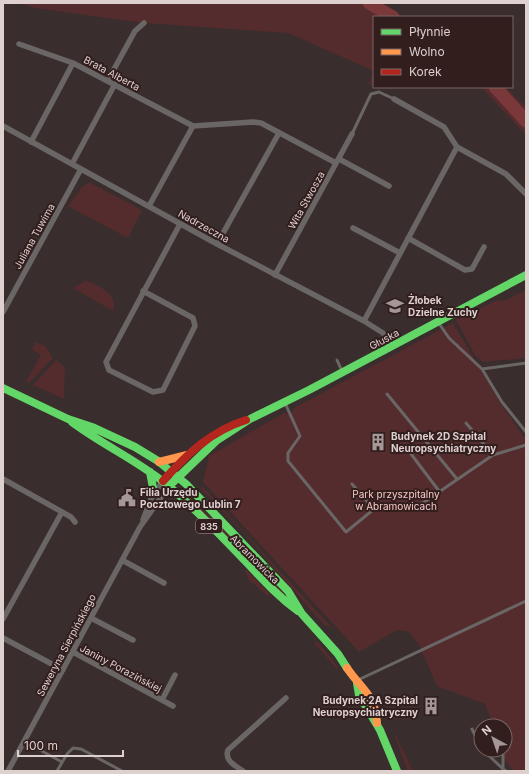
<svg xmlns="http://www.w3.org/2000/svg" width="529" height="774" font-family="Inter,sans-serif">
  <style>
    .green { fill: #542c2d }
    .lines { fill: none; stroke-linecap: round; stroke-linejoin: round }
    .river { stroke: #7b383a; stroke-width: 13 }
    .lane { stroke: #6b6666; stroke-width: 3 }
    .street { stroke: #6b6666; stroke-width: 5.5 }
    .fast { stroke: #63d668; stroke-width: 8 }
    .slow { stroke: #ff974d; stroke-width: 8 }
    .jam { stroke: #b3261e; stroke-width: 8 }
    .labels { text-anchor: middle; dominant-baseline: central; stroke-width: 4; stroke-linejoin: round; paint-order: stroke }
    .shield { fill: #331e1e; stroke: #ab9b9b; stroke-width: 1 }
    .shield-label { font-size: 9px; font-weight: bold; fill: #dfd0d0 }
    .street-label { font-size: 10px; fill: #dfd0d0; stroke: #331e1e }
    .poi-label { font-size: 10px; font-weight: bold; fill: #dfd0d0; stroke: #331e1e; text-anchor: start }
    .park-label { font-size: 10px; fill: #f6c8c7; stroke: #331e1e }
  </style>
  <rect width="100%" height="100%" fill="#392d2d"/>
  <path class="green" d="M21,3H381L402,17H374V86L369,84L374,71L288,33L144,23L35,8Z
    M481,87H505L526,107V135Z
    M89,182L142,210L128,238L68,206L82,187Z
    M85,281C98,284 119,295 113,311L73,288Z
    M526,290V358L483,362L475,355L456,320L497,300L504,301Z
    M453,323L501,404L526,440V771H514L496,750H505V726H494L485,704L437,686L419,645L409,632L397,630L359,652L203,482L209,456L284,413L288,414L293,411L294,408Z
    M36,342L45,346L53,358L29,383L26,382L41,355L32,350Z
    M56,360L65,367L64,399L33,385Z
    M203,487L332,628L325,625L315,615L243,532L200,488Z
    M191,498L256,561L293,604L189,500Z
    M246,569L269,593V597L248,579L245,571Z
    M315,642H318L338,667L337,669L314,643Z
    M394,734L396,736L413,771H408L407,769Z"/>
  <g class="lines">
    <path class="river" d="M369,3L393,17
      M495,87L526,121"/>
    <path class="lane" d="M352,134L371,94L379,92L394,99
      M438,322L449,338L482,369L526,363
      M337,360L342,371
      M482,369L502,402L526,432
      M387,394L457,479
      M285,403L300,436L288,453V461L346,532L374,509
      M411,454L439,491
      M493,455L526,445
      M352,484L374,509H396L420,505L493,455L466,423
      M358,680L526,601
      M472,729L481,747
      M38,749L62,762
      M483,750L503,769
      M503,750V769L506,771
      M57,771L67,754L73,748L81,749L122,771"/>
    <path class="street" d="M19,44L73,63L193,126
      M108,80L135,31L144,23
      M394,99L444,127L457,147L506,174L526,194
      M3,126L217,244L364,321L383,333L392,346
      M31,142L73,63
      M339,159L389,186
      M72,164L115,84
      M149,206L193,126L253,122L261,123L336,163
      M353,228L400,253
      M408,238L465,270L472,269L484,247
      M217,244L279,133
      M275,275L352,134
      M143,291L193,318L195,326L163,390L153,392L109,370L106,362L180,224
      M3,312L81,169
      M364,321L457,147
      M3,479L71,517L75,522
      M143,520L151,499L163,481
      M122,560L164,583
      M91,618L133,640
      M3,619L62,512
      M3,638L63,670
      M73,652L173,706
      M162,700L175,675
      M8,771L140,527L169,486
      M243,771C236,766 224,761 228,750L286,698"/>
    <path class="fast" d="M3,388L68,419L92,427L135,447L158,461L186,484L288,591L302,614L338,654L347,668
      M72,422C104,446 141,462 171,488C199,512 225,540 251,567C266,583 280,598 298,611
      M150,472L154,493
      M169,486L216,441L250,419L309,390L526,275
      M357,683L359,695L380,730L397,771"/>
    <path class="slow" d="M159,462L187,455
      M347,668C362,690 375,694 377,723"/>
    <path class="jam" d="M163,481C187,454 211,431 246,420"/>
  </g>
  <defs>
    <g id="school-bare" transform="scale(1.38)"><path d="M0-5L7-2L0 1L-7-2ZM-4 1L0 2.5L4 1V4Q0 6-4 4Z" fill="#a59797" stroke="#331e1e" stroke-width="2.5" paint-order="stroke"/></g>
    <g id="building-bare" transform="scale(1.38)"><path d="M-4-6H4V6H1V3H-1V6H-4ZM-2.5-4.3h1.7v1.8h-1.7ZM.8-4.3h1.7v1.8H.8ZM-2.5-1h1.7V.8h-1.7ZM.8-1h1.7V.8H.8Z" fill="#a59797" stroke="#331e1e" stroke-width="2.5" paint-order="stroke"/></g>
    <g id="civic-bare" transform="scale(1.38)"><path d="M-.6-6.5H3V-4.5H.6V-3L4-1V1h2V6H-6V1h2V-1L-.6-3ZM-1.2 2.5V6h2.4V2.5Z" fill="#a59797" stroke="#331e1e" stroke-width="2.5" paint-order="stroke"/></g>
  </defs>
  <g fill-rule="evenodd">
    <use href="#school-bare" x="395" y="306"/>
    <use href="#building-bare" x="378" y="442"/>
    <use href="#civic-bare" x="127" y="498"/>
    <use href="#building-bare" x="431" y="706"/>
  </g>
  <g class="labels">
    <rect class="shield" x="196" y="519" width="26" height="14" rx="3"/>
    <g class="shield-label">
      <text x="209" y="526">835</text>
    </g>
    <g class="street-label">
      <text transform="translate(112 73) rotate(28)">Brata Alberta</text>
      <text transform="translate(306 200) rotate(-61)">Wita Stwosza</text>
      <text transform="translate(204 226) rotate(29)">Nadrzeczna</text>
      <text transform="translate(34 236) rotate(-61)">Juliana Tuwima</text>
      <text transform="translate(384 339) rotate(-28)">Głuska</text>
      <text transform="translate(255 559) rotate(45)">Abramowicka</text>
      <text transform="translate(66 645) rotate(-62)">Seweryna Sierpińskiego</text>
      <text transform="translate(121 668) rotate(28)">Janiny Porazińskiej</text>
    </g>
    <g class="poi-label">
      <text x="408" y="300">Żłobek<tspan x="408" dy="12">Dzielne Zuchy</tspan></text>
      <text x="391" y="436">Budynek 2D Szpital<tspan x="391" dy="12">Neuropsychiatryczny</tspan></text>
      <text x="140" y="492">Filia Urzędu<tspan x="140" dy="12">Pocztowego Lublin 7</tspan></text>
      <text x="418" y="700" text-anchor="end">Budynek 2A Szpital<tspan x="418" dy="12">Neuropsychiatryczny</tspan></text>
    </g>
    <g class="park-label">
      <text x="396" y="494">Park przyszpitalny<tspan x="396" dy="12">w Abramowicach</tspan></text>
    </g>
  </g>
  <rect width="529" height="774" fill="none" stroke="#dfd0d0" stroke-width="8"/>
  <rect x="373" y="16" width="140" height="72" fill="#331e1e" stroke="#786565"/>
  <rect x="381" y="29" width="20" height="6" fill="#63d668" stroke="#786565"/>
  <text x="409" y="36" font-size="12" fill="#dfd0d0">Płynnie</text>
  <rect x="381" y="49" width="20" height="6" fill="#ff974d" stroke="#786565"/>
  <text x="409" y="56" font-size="12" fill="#dfd0d0">Wolno</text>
  <rect x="381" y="69" width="20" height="6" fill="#b3261e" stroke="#786565"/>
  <text x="409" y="76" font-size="12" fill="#dfd0d0">Korek</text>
  <g transform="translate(493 738) rotate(320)"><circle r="19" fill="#331e1e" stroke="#786565"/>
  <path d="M0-3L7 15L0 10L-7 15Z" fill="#a59797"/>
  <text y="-6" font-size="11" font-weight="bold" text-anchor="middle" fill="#dfd0d0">N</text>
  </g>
  <path d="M18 750v6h105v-6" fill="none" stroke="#dfd0d0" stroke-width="2"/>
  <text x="24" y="750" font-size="12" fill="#dfd0d0" stroke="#331e1e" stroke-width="3" paint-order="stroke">100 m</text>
</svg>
